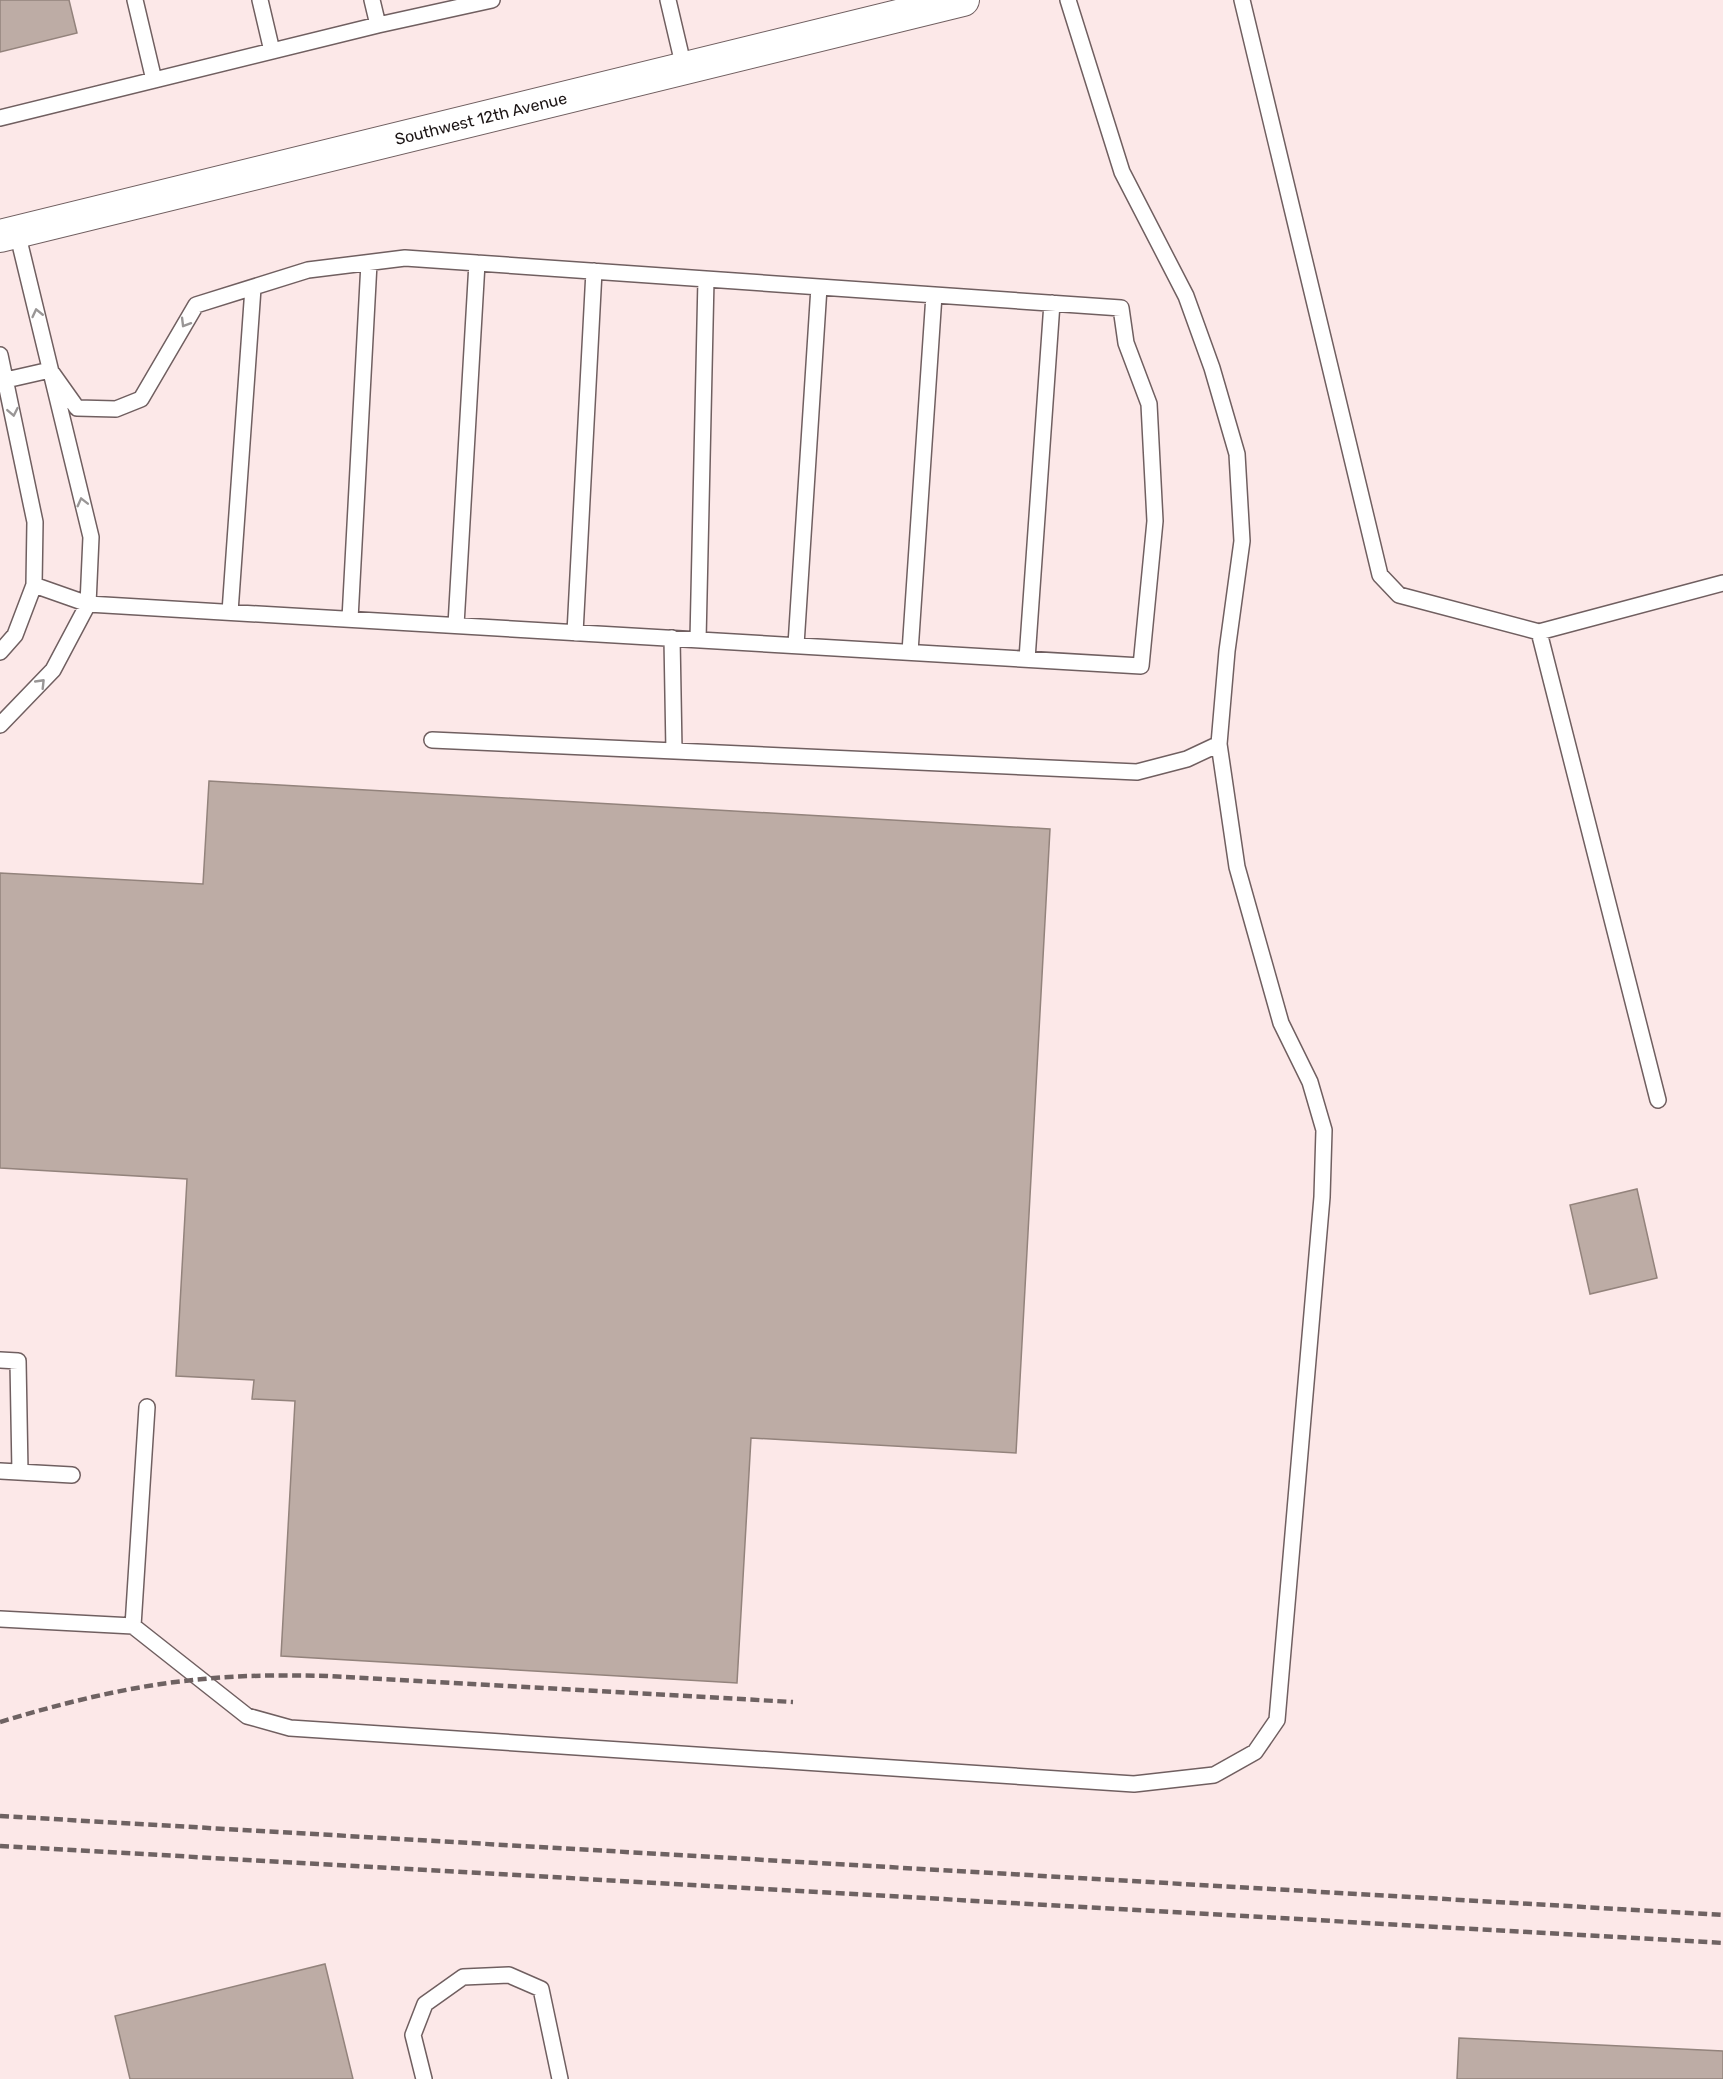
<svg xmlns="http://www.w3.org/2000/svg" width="1723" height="2079" font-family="Rubik,sans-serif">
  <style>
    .building { fill: #bdaca5; stroke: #93837c; stroke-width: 1.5 }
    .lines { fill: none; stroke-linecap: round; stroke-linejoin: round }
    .service-casing { stroke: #705f60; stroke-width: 18 }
    .minor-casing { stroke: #705f60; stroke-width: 34 }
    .service { stroke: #fff; stroke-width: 15 }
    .minor { stroke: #fff; stroke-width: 32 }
    .rail { stroke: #6e6262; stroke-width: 4.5; stroke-dasharray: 9 4.5; stroke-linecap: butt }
    .oneway { stroke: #999696 }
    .labels { text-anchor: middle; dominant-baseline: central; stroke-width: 6; stroke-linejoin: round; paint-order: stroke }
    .street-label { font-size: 16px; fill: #1d1616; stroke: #fdf9f9 }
  </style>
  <rect width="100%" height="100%" fill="#fce8e8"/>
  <path class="building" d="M0,0H69L77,33L0,52Z
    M209,781L1050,829L1016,1453L751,1438L737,1683L281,1656L295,1401L252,1399L254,1380L176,1376L187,1179L0,1168V873L203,884Z
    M1637,1189L1657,1278L1590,1294L1570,1205Z
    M325,1964L353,2079H130L115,2016Z
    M1459,2038L1723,2051V2079H1457Z"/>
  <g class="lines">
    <g class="service-casing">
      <path id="service" d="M135,0L154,80
        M260,0L272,51
        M372,0L378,25
        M668,0L684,68
        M1242,0L1380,575L1399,595L1539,632L1658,1100
        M0,118L378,25L492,0
        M0,355L35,522L34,585L15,635L0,652
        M6,380L50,370L77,408L116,409L141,399L196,305L308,270L405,258L1121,308L1126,343L1149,404L1155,521L1141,666L88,604L34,585
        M230,612L253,288
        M350,619L369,263
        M456,625L477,263
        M1539,632L1723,583
        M575,633L594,271
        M672,638L674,751
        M698,640L706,279
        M796,645L819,287
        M910,652L934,295
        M1027,659L1052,303
        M0,725L53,670L88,604L91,537L17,232
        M432,740L1137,772L1187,759L1219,744L1227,651L1242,541L1237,454L1212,368L1186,296L1122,172L1068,0
        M0,1360L18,1361L20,1472
        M0,1471L72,1475
        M0,1619L133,1626L147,1407
        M133,1626L247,1716L290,1728L1134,1784L1214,1775L1255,1752L1277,1720L1322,1197L1324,1130L1310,1082L1281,1023L1237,867L1219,744
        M424,2079L413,2035L425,2004L463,1977L509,1975L541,1989L560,2079"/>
    </g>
    <g class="minor-casing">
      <g id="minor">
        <path id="s1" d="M0,236L963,0"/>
      </g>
    </g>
    <use href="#service" class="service"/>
    <use href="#minor" class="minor"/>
    <path class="rail" d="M0,1722C66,1702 134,1685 203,1679C244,1675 286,1675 327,1676L793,1702
      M0,1816L1723,1915
      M0,1846L1723,1943"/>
  </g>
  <defs><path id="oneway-chevron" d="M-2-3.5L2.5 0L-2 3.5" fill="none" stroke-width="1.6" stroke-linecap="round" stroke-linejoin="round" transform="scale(1.5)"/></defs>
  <g class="oneway">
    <use href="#oneway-chevron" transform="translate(37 313) rotate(-103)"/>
    <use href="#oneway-chevron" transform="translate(185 323) rotate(121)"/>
    <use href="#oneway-chevron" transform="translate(13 412) rotate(79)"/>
    <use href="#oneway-chevron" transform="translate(82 502) rotate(-104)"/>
    <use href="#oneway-chevron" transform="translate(41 683) rotate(-46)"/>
  </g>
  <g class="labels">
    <g class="street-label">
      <text stroke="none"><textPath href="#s1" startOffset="495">Southwest 12th Avenue</textPath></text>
    </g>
  </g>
</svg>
